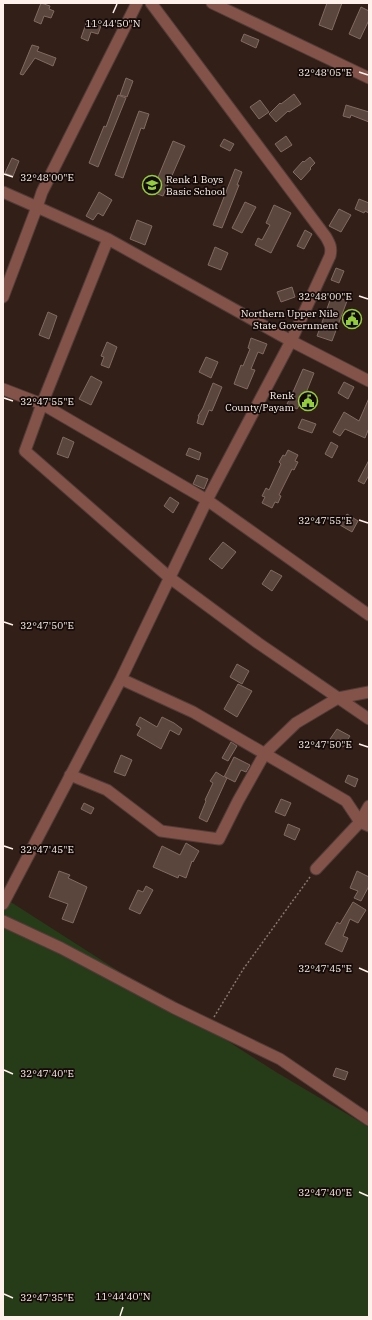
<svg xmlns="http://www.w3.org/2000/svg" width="372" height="1320" font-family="'IBM Plex Serif',serif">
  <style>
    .green { fill: #263b18 }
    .building { fill: #5b463d; stroke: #816a61 }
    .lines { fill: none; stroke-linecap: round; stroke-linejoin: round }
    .minor-casing { stroke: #4f3c36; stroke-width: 13 }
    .path { stroke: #877670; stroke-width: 1.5; stroke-dasharray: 2 2; stroke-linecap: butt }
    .minor { stroke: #835249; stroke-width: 11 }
    .ticks { fill: none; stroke: #fef0eb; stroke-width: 1.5 }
    .labels { text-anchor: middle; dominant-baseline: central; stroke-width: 3.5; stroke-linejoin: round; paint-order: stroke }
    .poi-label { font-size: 10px; fill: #fef0eb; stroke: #140b08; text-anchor: end }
    .ticks-label { font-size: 10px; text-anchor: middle; fill: #fef0eb; stroke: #140b08; stroke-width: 3.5; stroke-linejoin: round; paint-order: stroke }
  </style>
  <rect width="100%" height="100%" fill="#321f18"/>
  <path class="green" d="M3,897L276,1072L369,1127V1317H3Z"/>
  <path class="building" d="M41,3L50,6L49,9L54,11L51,18L44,16L41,24L34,21Z
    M327,3H342L332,30L319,25Z
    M361,7L369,11V20L360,39L349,34Z
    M87,21L101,26L98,34L91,32L88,41L81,38Z
    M244,34L259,40L256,48L241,41Z
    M32,45L39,47L37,51L56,58L53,66L35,58L23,75L20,74Z
    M126,78L133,81L127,97L120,95Z
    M294,94L301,104L289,112L288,111L276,122L269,114L280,103L281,104Z
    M118,95L126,98L98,167L89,163L104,126L106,127Z
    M260,100L269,112L259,119L250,107Z
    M346,105L369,112V122L351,115L350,118L343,116Z
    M139,111L149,114L144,129L141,128L123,178L115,175Z
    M286,136L292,145L281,152L275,144Z
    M224,139L234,144L230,151L220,146Z
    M173,141L185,146L163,196L152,192Z
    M310,157L315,163L310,168L311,169L301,180L293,172L303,161L304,162Z
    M12,158L19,161L13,176L5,173Z
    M235,169L242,172L237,185H239L222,228L213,225Z
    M99,192L112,200L103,216L98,213L93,220L86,216Z
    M359,199L369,203V213L365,211L364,213L355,209Z
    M245,202L256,207L242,233L232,228Z
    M274,205L291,213L271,253L255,245L258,238L262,240L270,225L266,223Z
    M339,209L351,215L341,232L329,226Z
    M137,220L152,226L145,245L130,239Z
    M305,230L312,234L304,249L297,246Z
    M215,247L228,253L221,270L208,265Z
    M336,268L344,271L339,283L331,280Z
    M292,287L295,297L281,302L277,292Z
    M332,295L347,301L332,341L317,336Z
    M48,312L57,316L49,339L39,335Z
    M251,338L267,344L263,354L258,352L251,369L255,370L247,389L234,384L241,365L243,366L250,349L248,348Z
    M107,342L117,347L109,368L101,365L104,357L101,356Z
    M206,357L218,362L211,378L199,372Z
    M303,369L314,373L306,393L297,409L287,404L293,392Z
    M91,376L102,382L91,405L79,399Z
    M344,382L354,387L348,399L338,393Z
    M213,383L222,387L212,411L209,410L203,425L197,423L199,416H198L203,408Z
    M369,398V428L365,438L345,429L340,436L333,432L344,412L359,421Z
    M302,419L316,424L312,433L298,428Z
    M63,437L74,442L68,458L57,454Z
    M331,442L338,446L332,458L325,454Z
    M189,448L201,453L199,460L186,455Z
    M288,450L298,455L295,461L298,462L294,470L292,469L279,495L281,496L278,503L275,502L272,508L262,503L265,497L262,496L266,488L269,490L281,464L279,462L283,455L285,456Z
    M369,460V475L364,484L358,481Z
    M197,475L208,479L204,489L193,484Z
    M170,497L179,503L173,513L164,506Z
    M347,514L358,521L352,532L340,525Z
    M223,542L236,552L222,569L209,559Z
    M271,570L282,576L272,591L262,584Z
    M237,664L249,671L242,684L230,677Z
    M238,684L252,691L237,717L224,709Z
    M140,717L157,727L162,717L174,723L182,729L179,735L170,730L161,749L137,735L141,728L136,725Z
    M337,729L350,736L343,747L330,739Z
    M231,742L237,746L228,761L222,758Z
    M121,755L132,760L125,776L114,772Z
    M234,757L250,765L246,772L241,770L235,782L225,777L227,778L207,822L199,818L206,801L205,800L213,783L210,781L216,772L224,777Z
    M348,775L358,779L355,787L345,782Z
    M281,799L291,803L285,816L275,812Z
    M84,803L94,808L91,814L81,809Z
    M288,824L300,829L295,840L284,835Z
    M186,843L199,851L193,862L192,861L186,878L179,875L178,878L153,867L162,846L180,855Z
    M59,871L70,875L68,878L87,887L73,923L62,919L68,904L49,897Z
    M357,871L369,877V886L361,901L354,898L358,891L350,888Z
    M146,886L153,890L140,914L129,909L138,890L143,892Z
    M353,902L366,910L358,923L350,919L343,936L348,938L342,952L325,944L337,922L340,924Z
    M336,1068L348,1072L345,1080L333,1076Z"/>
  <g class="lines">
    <g class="minor-casing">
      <path id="minor" d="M137,3L42,192L37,207L108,239L291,341L330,256C332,248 330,244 326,237L151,3
        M212,3L369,78
        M3,192L37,207L3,297
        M108,239L42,404L25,451L170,578L258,643L369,719
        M3,389L42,404L207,500L369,615
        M121,679L193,712L346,801L360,822L369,826
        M70,775L107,790L161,831L219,839L238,801L265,753L296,723L338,698L369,692
        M316,869L360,822L369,806
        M3,904L121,679L207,500L291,341L369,381
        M3,921L61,948L174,1008L280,1059L369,1120"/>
    </g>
    <path class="path" d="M214,1017L244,968L310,877"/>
    <use href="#minor" class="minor"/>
  </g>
  <path class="ticks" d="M113,13L117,4M359,72L368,75M4,174L13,177M359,296L368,299M4,398L13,401M359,520L368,523M4,622L13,625M359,744L368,747M4,846L13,849M359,968L368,972M4,1070L13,1074M359,1192L368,1196M4,1294L13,1298M120,1316L123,1307"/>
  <defs>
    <g id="school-ring" transform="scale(1)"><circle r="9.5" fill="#140b08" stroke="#92cd3e" stroke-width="1.5"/><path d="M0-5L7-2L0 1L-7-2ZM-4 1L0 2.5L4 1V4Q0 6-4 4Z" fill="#92cd3e"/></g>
    <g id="civic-ring" transform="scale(1)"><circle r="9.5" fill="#140b08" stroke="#92cd3e" stroke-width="1.5"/><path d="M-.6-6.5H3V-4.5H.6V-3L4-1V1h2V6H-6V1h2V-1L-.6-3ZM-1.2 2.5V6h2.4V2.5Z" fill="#92cd3e"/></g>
  </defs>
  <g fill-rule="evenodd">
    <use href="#school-ring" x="152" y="185"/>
    <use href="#civic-ring" x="352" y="319"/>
    <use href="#civic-ring" x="308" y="401"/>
  </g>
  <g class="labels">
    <g class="poi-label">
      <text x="166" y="179" text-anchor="start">Renk 1 Boys<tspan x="166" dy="12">Basic School</tspan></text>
      <text x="338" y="313">Northern Upper Nile<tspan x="338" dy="12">State Government</tspan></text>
      <text x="294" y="395">Renk<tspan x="294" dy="12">County/Payam</tspan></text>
    </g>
  </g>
  <g class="ticks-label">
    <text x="113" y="27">11°44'50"N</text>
    <text x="325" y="76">32°48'05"E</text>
    <text x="47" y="181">32°48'00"E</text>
    <text x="325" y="300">32°48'00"E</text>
    <text x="47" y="405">32°47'55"E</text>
    <text x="325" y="524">32°47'55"E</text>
    <text x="47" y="629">32°47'50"E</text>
    <text x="325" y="748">32°47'50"E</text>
    <text x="47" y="853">32°47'45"E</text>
    <text x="325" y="972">32°47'45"E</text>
    <text x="47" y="1077">32°47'40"E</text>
    <text x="325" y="1196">32°47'40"E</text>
    <text x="123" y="1300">11°44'40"N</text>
    <text x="47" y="1301">32°47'35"E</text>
  </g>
  <rect width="372" height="1320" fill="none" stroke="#fef0eb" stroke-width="8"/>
</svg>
